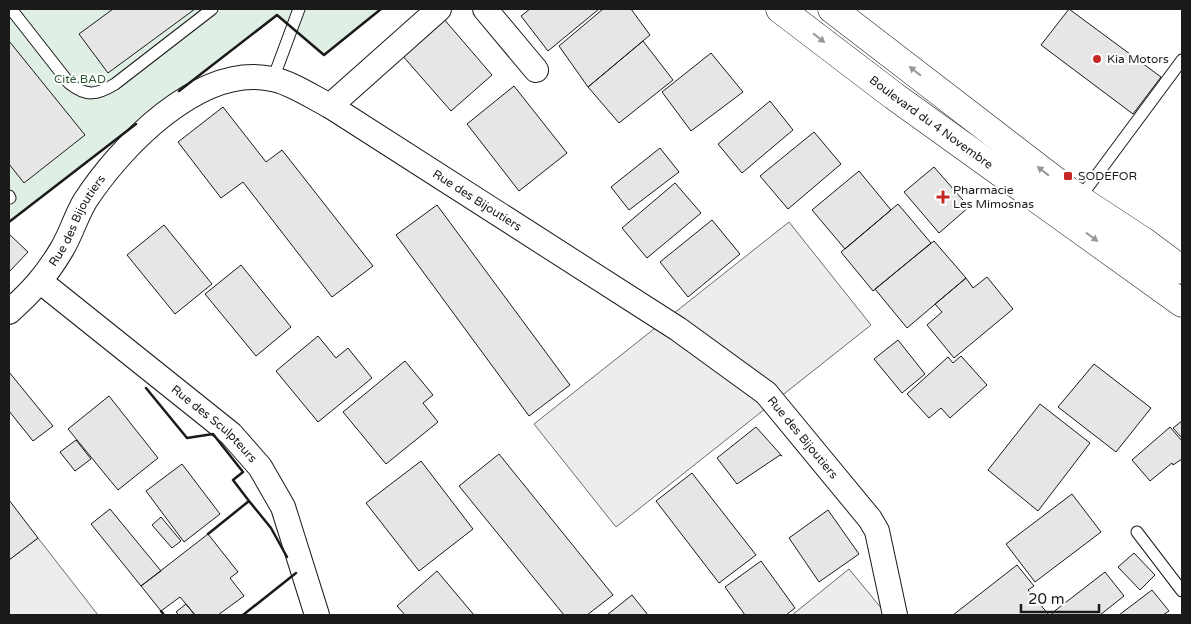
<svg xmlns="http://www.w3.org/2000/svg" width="1191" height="624" font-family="'Varela Round',sans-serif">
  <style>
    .green { fill: #e0efe3; stroke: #6a6a6a }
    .parking { fill: #ededed; stroke: #6a6a6a }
    .building { fill: #e6e6e6; stroke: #1a1a1a }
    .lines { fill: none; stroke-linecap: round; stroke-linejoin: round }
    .lane-casing { stroke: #1a1a1a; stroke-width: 13 }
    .street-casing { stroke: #1a1a1a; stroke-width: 26 }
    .primary-casing { stroke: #1a1a1a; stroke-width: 29 }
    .lane { stroke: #fff; stroke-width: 11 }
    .street { stroke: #fff; stroke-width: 24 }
    .primary { stroke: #fff; stroke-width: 28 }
    .wall { stroke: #1a1a1a; stroke-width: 2.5 }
    .oneway { fill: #989898 }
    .poi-dot { fill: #c62828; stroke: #fff; stroke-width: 2 }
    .labels { text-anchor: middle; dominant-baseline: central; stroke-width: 4; stroke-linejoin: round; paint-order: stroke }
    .poi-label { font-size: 12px; fill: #1a1a1a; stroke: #fff; text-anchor: start }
    .park-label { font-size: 12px; fill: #2b5a34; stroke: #fff }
    .street-label { font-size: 12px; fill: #1a1a1a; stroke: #fff }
  </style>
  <rect width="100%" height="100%" fill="#fff"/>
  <path class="green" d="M9,9H381L324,55L277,16L9,222Z"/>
  <path class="parking" d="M789,222L871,325L616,527L534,424Z
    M38,538L98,615H9V560Z
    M849,569L887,615H792Z"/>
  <path class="building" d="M113,9H195L108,73L79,34Z
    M530,9H599L548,51L521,16Z
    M603,9H631L650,35L588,87L559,46Z
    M1069,9L1161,77L1133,114L1041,45Z
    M443,18L492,75L451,111L401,54Z
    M9,41L85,135L24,183L9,164Z
    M643,41L673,80L619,123L588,87Z
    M711,53L743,92L691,131L662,92Z
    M514,86L567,153L519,191L467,124Z
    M770,101L793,130L742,173L718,144Z
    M223,107L266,162L282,150L373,266L332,297L243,182L221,198L178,142Z
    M814,132L841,164L788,209L760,176Z
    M660,148L679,172L629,210L611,187Z
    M934,167L969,207L939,233L904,192Z
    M859,171L891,210L845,249L812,210Z
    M675,183L701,213L647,258L622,228Z
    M898,204L931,243L873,291L841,252Z
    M437,205L570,385L529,416L396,235Z
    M712,220L740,254L688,297L660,262Z
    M164,225L212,284L175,314L127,255Z
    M9,234L28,252L9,272Z
    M934,241L966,278L907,328L875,289Z
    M241,265L291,327L256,356L205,294Z
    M987,277L1013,309L954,358L927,325L942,312L935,304L966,278L973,288Z
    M318,336L336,358L348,348L372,378L318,422L276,371Z
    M898,340L925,374L902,393L874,359Z
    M961,356L987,385L950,418L941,408L929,418L907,394L948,357L953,363Z
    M405,361L433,395L423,403L438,422L386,464L343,412Z
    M1094,364L1151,408L1116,452L1058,407Z
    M9,372L53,426L33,441L9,411Z
    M109,396L158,458L118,490L68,429Z
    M1040,404L1090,443L1038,511L988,470Z
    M1182,421V438L1173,428Z
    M756,427L782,456L780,455L737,484L717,458Z
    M1170,427L1182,441V459L1173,465L1172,463L1150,481L1132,460Z
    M76,440L91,459L75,471L60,452Z
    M499,454L613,595L587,615H564L459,486Z
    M421,461L473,529L419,571L366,503Z
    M182,464L220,514L184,542L146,491Z
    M692,473L756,555L719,583L656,501Z
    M1072,494L1101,532L1035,582L1006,544Z
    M9,500L38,538L9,560Z
    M110,509L161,571L141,586L91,524Z
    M828,510L859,554L819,582L789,538Z
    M161,517L181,541L172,548L152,525Z
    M208,534L238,572L230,578L244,596L218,615H195L180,597L161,611L141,586Z
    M1134,553L1155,575L1140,590L1118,567Z
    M761,561L795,608L786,615H745L725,587Z
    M1017,565L1034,586L1028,590L1049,615H953Z
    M437,571L474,615H405L397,606Z
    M1105,572L1124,596L1100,615H1053L1052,613Z
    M1152,590L1169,611L1163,615H1119Z
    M632,595L648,615H607Z
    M186,604L195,615H179L176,612Z"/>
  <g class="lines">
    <g class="lane-casing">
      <path id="lane" d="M11,9L69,83C86,97 97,95 115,84L212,9
        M273,79L299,9
        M9,196L10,198
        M1079,199L1182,60
        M1137,532L1182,591"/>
    </g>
    <g class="street-casing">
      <g id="street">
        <path d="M485,9L536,70"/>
        <path d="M330,106L439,9"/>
        <path id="s1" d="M41,282L231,434L260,467L283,507L317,615"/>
        <path id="s2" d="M9,312C32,291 46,276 62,249C71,234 76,216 85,201C120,147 200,63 272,79C290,82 314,98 330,106L678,329L766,393L870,519L877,531L895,615"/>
      </g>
    </g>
    <g class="primary-casing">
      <g id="primary">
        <path id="s3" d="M780,9L894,96L1182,303"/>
        <path d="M832,9L1079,199L1143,241L1182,270"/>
      </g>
    </g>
    <use href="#lane" class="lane"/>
    <use href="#street" class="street"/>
    <use href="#primary" class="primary"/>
    <path class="wall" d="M179,91L277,15L324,55L381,9
      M9,222L136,124
      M146,388L187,438L213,434L243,472L233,480L249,501
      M208,534L249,501L271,528L287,557
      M161,611L164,615
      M243,615L296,573"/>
  </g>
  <defs><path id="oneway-solid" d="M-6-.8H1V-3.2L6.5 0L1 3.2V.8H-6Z" transform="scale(1.25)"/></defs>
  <g class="oneway">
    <use href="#oneway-solid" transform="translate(819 38) rotate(38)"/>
    <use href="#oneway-solid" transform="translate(915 71) rotate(-142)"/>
    <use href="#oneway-solid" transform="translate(1043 171) rotate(-142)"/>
    <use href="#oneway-solid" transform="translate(1092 237) rotate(36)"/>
  </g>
  <g class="poi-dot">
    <circle cx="1097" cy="59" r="5"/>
    <rect x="1063" y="171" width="10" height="10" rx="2.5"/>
    <path d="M940.5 189.5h5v5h5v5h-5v5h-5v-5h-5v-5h5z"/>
  </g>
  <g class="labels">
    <g class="poi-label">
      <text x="1107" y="59">Kia Motors</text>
      <text x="1078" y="176">SODEFOR</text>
      <text x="953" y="190">Pharmacie<tspan x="953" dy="14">Les Mimosnas</tspan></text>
    </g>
    <g class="park-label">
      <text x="80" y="79">Cité BAD</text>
    </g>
    <g class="street-label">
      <text stroke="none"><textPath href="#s3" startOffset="189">Boulevard du 4 Novembre</textPath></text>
      <text stroke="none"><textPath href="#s2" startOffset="610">Rue des Bijoutiers</textPath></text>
      <text stroke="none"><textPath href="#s2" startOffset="115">Rue des Bijoutiers</textPath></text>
      <text stroke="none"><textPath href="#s1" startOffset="224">Rue des Sculpteurs</textPath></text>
      <text stroke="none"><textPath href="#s2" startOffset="1015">Rue des Bijoutiers</textPath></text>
    </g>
  </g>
  <rect width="1191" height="624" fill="none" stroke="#1a1a1a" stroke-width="20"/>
  <path d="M1021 604v8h78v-8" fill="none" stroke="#1a1a1a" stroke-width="2.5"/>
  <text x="1028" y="604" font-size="15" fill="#1a1a1a" stroke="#ffffff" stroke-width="4" paint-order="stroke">20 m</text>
</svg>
